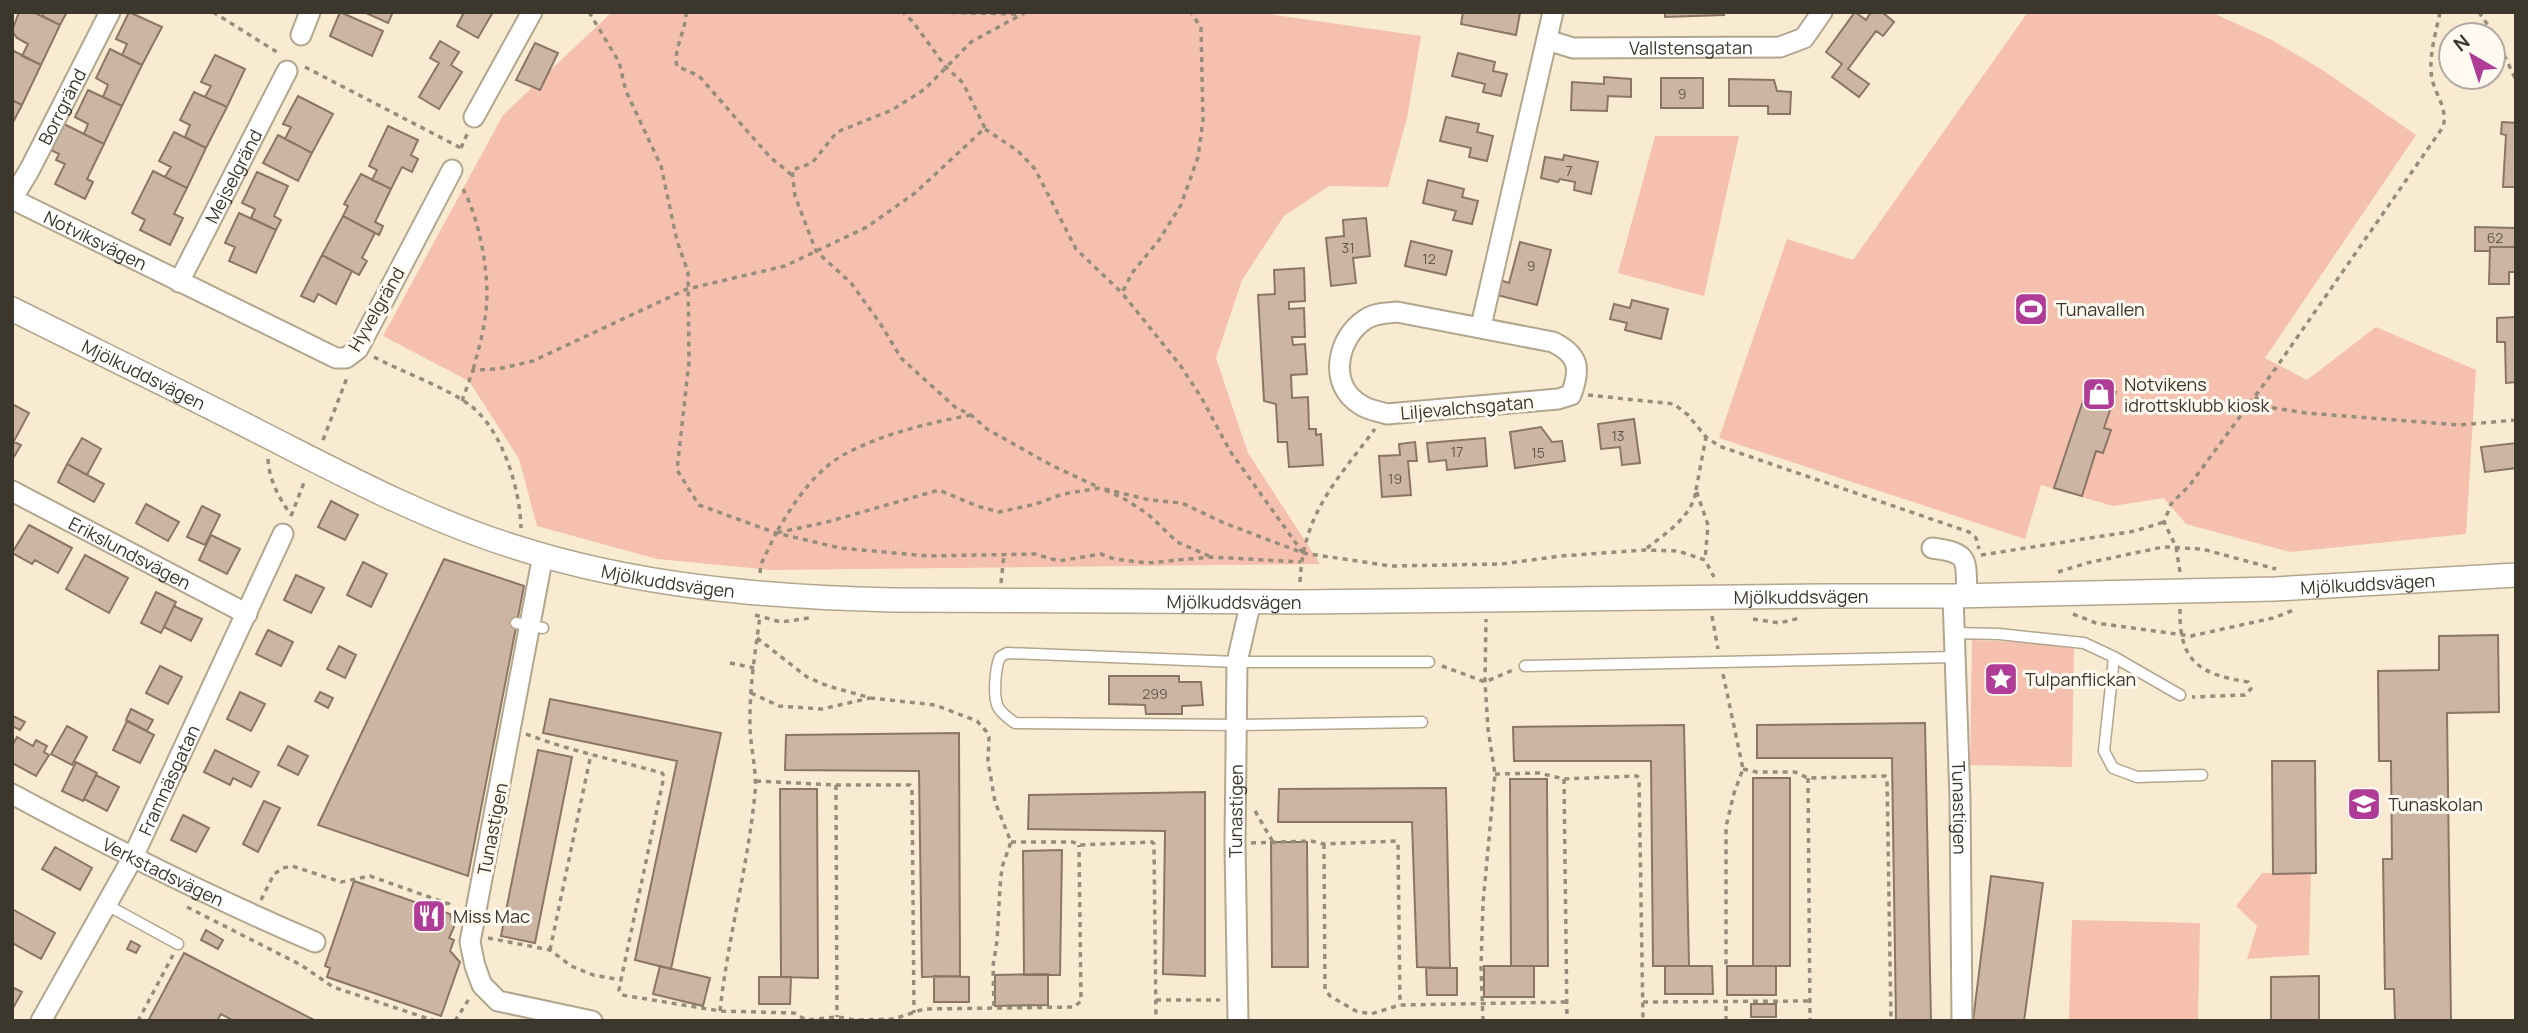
<svg xmlns="http://www.w3.org/2000/svg" width="2528" height="1033" font-family="Manrope,sans-serif">
  <style>
    .green { fill: #f5c0ad }
    .building { fill: #ccb6a3; stroke: #8b7665; stroke-width: 2 }
    .lines { fill: none; stroke-linecap: round; stroke-linejoin: round }
    .service-casing { stroke: #b2a68e; stroke-width: 13 }
    .minor-casing { stroke: #b2a68e; stroke-width: 23 }
    .tertiary-casing { stroke: #b2a68e; stroke-width: 26 }
    .path { stroke: #978d7c; stroke-width: 3.5; stroke-dasharray: 5 5; stroke-linecap: butt }
    .service { stroke: #fff; stroke-width: 10 }
    .minor { stroke: #fff; stroke-width: 19 }
    .tertiary { stroke: #fff; stroke-width: 23 }
    .labels { text-anchor: middle; dominant-baseline: central; stroke-width: 6; stroke-linejoin: round; paint-order: stroke }
    .number-label { font-size: 14px; fill: #60574a }
    .street-label { font-size: 18px; fill: #3c372d; stroke: #fff9ef }
    .poi-label { font-size: 18px; fill: #3c372d; stroke: #fff9ef; text-anchor: start }
  </style>
  <rect width="100%" height="100%" fill="#f9ebd2"/>
  <path class="green" d="M612,12H1254L1421,36L1407,118L1388,187L1329,186L1284,216L1242,280L1216,358L1248,453L1320,564L771,570L657,559L537,526L519,459L469,381L383,336L503,115Z
    M2028,12H2211L2272,40L2324,71L2416,135L2265,358L2307,380L2376,327L2476,370L2466,534L2290,552L2186,524L2164,498L2113,506L2041,485L2025,539L1719,438L1787,239L1853,260Z
    M1655,136H1739L1704,296L1618,273Z
    M1972,640L2074,645L2072,767L1970,765Z
    M2262,873H2311L2309,955L2247,959L2257,926L2236,906Z
    M2072,920L2200,923L2198,1021H2069Z"/>
  <path class="building" d="M19,12H33L60,25L41,65L22,56L28,44L17,38L12,31Z
    M44,12H67L60,25L42,16Z
    M129,12L162,27L142,65L122,55L127,44L116,39Z
    M340,12L383,31L372,56L330,36Z
    M364,12H393L388,23Z
    M464,12H493L478,38L457,26Z
    M1463,12L1520,13L1516,35L1461,24Z
    M1665,12H1724V15L1665,17Z
    M1855,12L1866,20L1871,12H1882L1894,22L1883,36L1876,31L1848,69L1869,84L1859,97L1832,77L1842,64L1826,52Z
    M440,41L459,52L451,65L462,72L439,109L419,97L439,63L430,58Z
    M535,43L558,53L540,90L516,80Z
    M110,49L142,65L122,106L103,97L108,85L96,78Z
    M12,50L41,65L22,105L12,100Z
    M1458,53L1495,62L1493,71L1507,74L1501,96L1483,92L1485,84L1452,76Z
    M215,55L245,69L227,107L205,97L211,86L201,82Z
    M1604,77L1631,79V97L1608,96L1607,111L1571,110L1572,82L1604,84Z
    M1661,78H1703V108H1661Z
    M1729,79L1774,80L1777,91L1791,92L1790,114H1768V106H1729Z
    M88,90L122,106L104,144L84,134L88,124L75,117Z
    M194,92L227,107L206,148L185,137L190,125L180,120Z
    M298,96L333,114L312,153L285,139L291,127L283,124Z
    M12,100L22,105L12,124Z
    M1446,117L1479,124L1477,132L1493,136L1487,161L1469,157L1471,148L1440,141Z
    M2502,122L2516,123V187H2503L2506,135L2501,134Z
    M62,123L104,144L87,179L93,182L85,199L55,184L65,164L56,160L59,154L49,149Z
    M388,126L418,140L411,155L418,159L412,172L402,167L391,189L372,180L377,170L369,166Z
    M174,132L206,148L187,188L165,177L171,167L159,161Z
    M278,135L312,153L298,181L263,163Z
    M1564,155L1598,162L1591,194L1574,190L1575,182L1560,179L1558,182L1541,178L1545,157L1563,160Z
    M153,171L187,188L174,214L183,218L170,245L140,230L145,220L132,213Z
    M257,172L288,186L274,216L281,220L276,230L251,218L255,209L242,203Z
    M361,174L391,189L375,222L383,226L379,235L343,216L348,206L344,204Z
    M1428,180L1464,189L1462,197L1478,201L1472,224L1453,220L1456,211L1423,203Z
    M239,213L276,230L256,273L229,261L235,247L225,243Z
    M343,216L375,233L362,258L367,261L359,275L322,255Z
    M1366,218L1370,256L1353,258L1356,283L1331,286L1326,238L1344,236L1343,220Z
    M2475,227L2516,228V247H2490V251H2475Z
    M1411,241L1452,251L1446,275L1405,266Z
    M1520,242L1551,250L1537,305L1497,295L1500,280L1509,283Z
    M2490,247H2516V272H2509V284H2489Z
    M322,255L352,271L336,304L318,294L314,302L301,296Z
    M1304,268L1305,301L1289,302V309L1304,308L1305,337H1292L1293,345L1305,344L1307,374L1291,375L1292,398L1308,397L1309,429H1316V435L1321,434L1323,465L1289,467L1287,442H1278L1276,404L1264,401L1258,295L1275,294L1274,270Z
    M1632,300L1668,309L1661,339L1625,330L1627,323L1610,319L1614,304L1630,308Z
    M2516,317V382L2506,383L2505,342H2497V318Z
    M2089,383L2116,392L2104,428L2111,430L2103,453L2096,451L2082,496L2054,488Z
    M12,404L29,413L14,441H12Z
    M1634,419L1640,463L1622,465L1620,447L1601,449L1598,424Z
    M1541,427L1552,442L1562,441L1565,461L1515,468L1510,432Z
    M82,438L101,449L87,475L67,464Z
    M1485,438L1487,466L1447,470L1446,460L1429,462L1427,443Z
    M12,441L21,445L12,460Z
    M1415,442L1417,461H1408L1411,495L1382,497L1379,456L1400,455L1399,444Z
    M2516,443V468L2485,472L2481,447Z
    M67,464L104,484L94,502L58,482Z
    M331,501L358,515L345,540L318,527Z
    M146,504L179,522L168,541L136,523Z
    M202,506L220,515L205,545L187,537Z
    M29,525L72,548L58,573L35,560L32,564L12,553Z
    M211,535L240,549L227,574L199,560Z
    M85,555L128,578L109,613L66,589Z
    M444,559L524,586L468,876L318,825Z
    M363,562L387,574L371,607L347,595Z
    M296,575L324,588L311,613L284,600Z
    M156,592L176,602L161,633L141,623Z
    M174,606L202,619L191,641L164,627Z
    M268,630L293,642L281,666L256,654Z
    M2498,635L2499,712L2447,713L2451,1021H2395L2394,989H2385L2383,859H2392L2391,761H2379L2378,671L2439,670V636Z
    M339,646L356,655L345,678L327,669Z
    M160,666L182,677L168,704L146,693Z
    M1109,676H1179V682H1201L1203,705L1182,706V714H1146L1145,705L1109,704Z
    M240,692L265,704L251,731L227,719Z
    M320,692L333,698L328,708L315,701Z
    M550,699L721,733L671,969L635,960L677,761L543,733Z
    M131,709L153,720L147,731L126,720Z
    M13,716L25,722L20,730L12,726Z
    M127,721L154,735L140,763L113,750Z
    M1925,723L1931,1021H1896L1892,758H1757V725Z
    M1684,725L1689,966H1653L1651,761H1514L1513,727Z
    M67,726L87,737L72,765L51,754Z
    M959,733L960,976L922,977L919,771L785,770L786,735Z
    M17,737L33,746L36,740L47,746L44,752L49,755L36,776L12,763V746Z
    M288,746L308,756L298,775L278,765Z
    M215,750L259,772L251,787L233,778L230,785L204,772Z
    M538,750L572,757L535,943L501,936Z
    M2272,761H2315L2316,873L2273,874Z
    M76,762L97,773L83,801L62,791Z
    M96,775L119,787L107,811L84,799Z
    M1753,778H1790V966H1753Z
    M1510,779H1547L1548,966H1511Z
    M1446,788L1450,968L1417,967L1412,822H1278L1279,789Z
    M780,789H817L818,978L781,977Z
    M1205,792V976L1163,974L1165,831L1028,829L1029,795Z
    M264,801L280,808L258,852L243,844Z
    M183,815L209,828L196,852L171,840Z
    M1271,842H1307L1308,967H1272Z
    M55,847L92,868L80,890L42,869Z
    M1062,850L1060,975H1024L1023,851Z
    M1991,876L2043,883L2024,1021H1973Z
    M354,881L450,914L454,927L449,938L454,940L450,951L460,962L441,1016L327,977L330,968L325,966Z
    M12,909L55,933L41,959L12,943Z
    M206,930L223,940L218,949L201,940Z
    M131,941L140,946L136,953L127,949Z
    M184,953L316,1021H234L221,1014L217,1021H148Z
    M660,966L710,978L703,1006L653,994Z
    M1484,966H1534V997H1484Z
    M1665,966H1712L1713,994H1665Z
    M1727,966H1776V995H1727Z
    M1426,968H1457V995H1427Z
    M1048,974V1005L995,1006V975Z
    M934,976L969,977V1002H934Z
    M2319,976V1021H2271V977Z
    M759,977H791L790,1004H759Z
    M12,987L22,992L12,1010Z
    M1751,1004H1776V1017H1751Z"/>
  <g class="lines">
    <g class="service-casing">
      <path id="service" d="M516,623L543,628
        M1954,633L1999,634L2084,643L2114,657L2180,695
        M2114,657L2104,751L2113,768L2137,777L2202,775
        M1525,666L1955,657
        M1422,722L1237,725L1015,723C1008,718 1002,714 998,707C993,697 995,668 1000,657L1007,653L1237,662H1429
        M107,905L178,944"/>
    </g>
    <g class="minor-casing">
      <g id="minor">
        <path d="M301,35L310,12"/>
        <path id="s1" d="M1547,40L1573,48L1780,47L1804,38L1822,12"/>
        <path d="M474,117L532,12"/>
        <path id="s2" d="M12,199L336,358H346L358,349L452,170"/>
        <path id="s3" d="M12,199L30,169L110,12"/>
        <path id="s4" d="M179,282L287,71"/>
        <path d="M1397,312L1553,342C1579,355 1581,368 1571,395L1558,399L1387,414C1378,411 1368,410 1361,405C1327,385 1337,337 1366,319C1375,313 1387,313 1397,312Z"/>
        <path d="M1481,326L1553,12"/>
        <path id="s5" d="M12,491L247,614"/>
        <path d="M1932,548C1972,553 1965,560 1967,596"/>
        <path d="M543,555L470,942L475,966L482,985L498,1001L592,1021"/>
        <path id="s6" d="M1953,596L1960,799L1962,1021"/>
        <path id="s7" d="M12,794C112,848 212,898 315,942"/>
        <path id="s8" d="M41,1021L132,859L283,534"/>
        <path id="s9" d="M1238,1021L1235,844L1237,662L1251,601"/>
      </g>
    </g>
    <g class="tertiary-casing">
      <g id="tertiary">
        <path id="s10" d="M12,309C94,350 177,390 259,432C342,474 425,519 515,547C636,586 765,597 892,600L1299,602L1825,596H1953L2275,589L2516,575"/>
      </g>
    </g>
    <path class="path" d="M213,12L280,54
      M589,12L619,62L626,91L661,166L677,241L688,272L689,362L677,470L699,505L776,533L840,548L928,556L1035,554L1059,561L1101,554L1114,559L1147,563L1211,557L1301,562
      M686,12C686,32 673,48 677,66L699,76L770,157L793,176
      M931,12L1021,14
      M1026,12L971,42L925,89L892,110L837,132L812,163L792,170L795,196L816,251L851,283L880,323L901,358L955,407L971,415L987,429L1051,465L1098,487
      M2479,12L2495,36L2516,80
      M305,67L461,148
      M985,129L1018,151L1035,169L1076,249L1122,293
      M461,148L468,132
      M463,189C480,220 490,276 486,311C484,331 478,351 473,370
      M374,357C402,372 448,388 471,406C503,431 520,489 521,528
      M1588,395L1674,404L1688,415L1706,437L1719,446L1969,532L1976,538L1979,549
      M2255,397L2274,408L2306,413L2459,425L2516,420
      M462,401L473,370L498,369L533,361L687,289L785,266L867,227L915,193L985,128L963,83L945,66L913,22L903,12
      M971,415C929,423 885,433 847,453C815,469 793,504 776,533L827,522L939,490L977,506L999,512L1036,504L1063,494L1100,488L1150,500L1182,503L1224,523L1303,553L1230,451L1201,397L1180,365L1122,293L1132,273L1159,240L1181,205L1198,157L1203,120L1201,28L1191,12
      M323,440L348,375
      M268,459C269,480 279,498 291,515
      M1105,490L1123,498L1148,514L1177,542L1209,556
      M1696,490L1706,437
      M291,516L305,480
      M1647,548C1666,533 1693,516 1696,490L1708,525L1705,560
      M1303,553L1391,566L1501,564L1561,556L1645,550L1678,551L1705,560L1714,577
      M1981,555L2135,531L2164,522
      M2058,572L2087,563L2163,547L2202,549L2276,569
      M2180,572L2176,547L2164,522L2171,504L2189,486L2278,365L2443,127C2448,109 2436,96 2432,79C2428,57 2436,33 2440,12
      M760,573L761,564L776,533
      M1300,582C1303,514 1336,481 1375,429
      M1001,583L1004,554
      M2180,609C2179,661 2198,674 2248,682L2251,689L2245,695L2192,697
      M2073,614L2096,623L2191,636L2273,618L2294,610
      M755,615L781,622L809,618
      M1712,616L1718,649
      M1753,619L1779,623L1800,618
      M757,638L807,677L828,686L871,698L935,705L977,721L986,731L989,737L988,761L995,802L1011,842L1002,867L1000,887L997,941L993,966L994,1008
      M730,663L754,668
      M1442,666L1485,682L1513,670
      M1723,674L1743,769L1734,793L1726,827V967
      M751,693L779,706L822,709L870,698
      M526,734C570,751 616,760 662,773L664,776L621,980L619,990L622,995L720,1011L794,1013L806,1020L837,1017L856,1020L894,1019L924,1009L1074,1007L1081,1001L1079,845
      M1743,769L1757,772H1795L1808,778L1885,776L1887,778L1891,1021
      M1495,774L1539,773L1564,779L1637,776L1639,778L1643,1021
      M1808,778L1810,1021
      M1564,779L1567,1021
      M756,781L836,785H910L912,787L914,1013
      M836,785L837,1017
      M1255,811L1273,842
      M1011,842H1073L1079,845L1152,842L1154,844L1156,1021
      M1251,843L1311,841L1324,844L1396,841L1398,843L1400,1005
      M1324,844L1325,989L1330,996L1356,1011L1371,1014L1400,1005L1567,1002
      M261,900L274,874L283,868L292,866L341,882L370,876L449,904L457,913
      M187,907L301,965L333,987L435,1021
      M488,938L550,950L571,966L593,975L621,980
      M550,950L591,754
      M1156,1000H1220
      M1643,1002L1810,1001
      M720,1011C728,937 748,866 755,793C757,771 751,750 750,729C749,691 755,653 760,616
      M138,1021L173,955
      M455,1021L469,999
      M1483,1021L1481,967L1483,903L1495,774L1488,729L1485,682L1486,619
      M1726,1021V1001"/>
    <use href="#service" class="service"/>
    <use href="#minor" class="minor"/>
    <use href="#tertiary" class="tertiary"/>
  </g>
  <defs>
    <g id="stadium-square" transform="scale(1.75)"><rect x="-9" y="-9" width="18" height="18" rx="4" fill="#af3d97" stroke="#fff9ef"/><path d="M0-5a6.5 5 0 1 0 0 10a6.5 5 0 1 0 0-10ZM-3.5-1.8h7v3.6h-7Z" fill="#fff"/></g>
    <g id="shop-square" transform="scale(1.75)"><rect x="-9" y="-9" width="18" height="18" rx="4" fill="#af3d97" stroke="#fff9ef"/><path d="M-5-2.5h2.3a2.7 3.5 0 0 1 5.4 0H5L5.5 6h-11ZM-1.5-2.5h3a1.5 2.3 0 0 0-3 0Z" fill="#fff"/></g>
    <g id="sight-square" transform="scale(1.75)"><rect x="-9" y="-9" width="18" height="18" rx="4" fill="#af3d97" stroke="#fff9ef"/><path d="M0-6L1.8-2.2L6-1.7L2.9 1.2L3.7 5.4L0 3.3L-3.7 5.4L-2.9 1.2L-6-1.7L-1.8-2.2Z" fill="#fff"/></g>
    <g id="school-square" transform="scale(1.75)"><rect x="-9" y="-9" width="18" height="18" rx="4" fill="#af3d97" stroke="#fff9ef"/><path d="M0-5L7-2L0 1L-7-2ZM-4 1L0 2.5L4 1V4Q0 6-4 4Z" fill="#fff"/></g>
    <g id="restaurant-square" transform="scale(1.75)"><rect x="-9" y="-9" width="18" height="18" rx="4" fill="#af3d97" stroke="#fff9ef"/><path d="M-5-6h1v4h1v-4h1v4h1v-4h1v5L-1.5 .5V6h-2V.5L-5-1ZM5-6V6H3V1.5H1.5Q1.5-4 5-6Z" fill="#fff"/></g>
  </defs>
  <g fill-rule="evenodd">
    <use href="#stadium-square" x="2031" y="309"/>
    <use href="#shop-square" x="2099" y="394"/>
    <use href="#sight-square" x="2001" y="679"/>
    <use href="#school-square" x="2364" y="804"/>
    <use href="#restaurant-square" x="429" y="916"/>
  </g>
  <g class="labels">
    <g class="number-label">
      <text x="1682" y="93">9</text>
      <text x="1569" y="170">7</text>
      <text x="2495" y="237">62</text>
      <text x="1348" y="247">31</text>
      <text x="1429" y="258">12</text>
      <text x="1531" y="265">9</text>
      <text x="1618" y="435">13</text>
      <text x="1457" y="451">17</text>
      <text x="1538" y="452">15</text>
      <text x="1395" y="478">19</text>
      <text x="1155" y="693">299</text>
    </g>
    <g class="street-label">
      <text stroke="none"><textPath href="#s1" startOffset="145">Vallstensgatan</textPath></text>
      <text stroke="none"><textPath href="#s3" startOffset="105">Borrgränd</textPath></text>
      <text stroke="none"><textPath href="#s4" startOffset="119">Mejselgränd</textPath></text>
      <text stroke="none"><textPath href="#s2" startOffset="93">Notviksvägen</textPath></text>
      <text transform="translate(376 309) rotate(-60)">Hyvelgränd</text>
      <text stroke="none"><textPath href="#s10" startOffset="147">Mjölkuddsvägen</textPath></text>
      <text transform="translate(1467 407) rotate(-5)">Liljevalchsgatan</text>
      <text stroke="none"><textPath href="#s5" startOffset="133">Erikslundsvägen</textPath></text>
      <text stroke="none"><textPath href="#s10" startOffset="714">Mjölkuddsvägen</textPath></text>
      <text stroke="none"><textPath href="#s10" startOffset="2415">Mjölkuddsvägen</textPath></text>
      <text stroke="none"><textPath href="#s10" startOffset="1848">Mjölkuddsvägen</textPath></text>
      <text stroke="none"><textPath href="#s10" startOffset="1281">Mjölkuddsvägen</textPath></text>
      <text stroke="none"><textPath href="#s8" startOffset="273">Framnäsgatan</textPath></text>
      <text stroke="none"><textPath href="#s6" startOffset="212">Tunastigen</textPath></text>
      <text stroke="none"><textPath href="#s9" startOffset="210">Tunastigen</textPath></text>
      <text transform="translate(492 829) rotate(-79)">Tunastigen</text>
      <text stroke="none"><textPath href="#s7" startOffset="170">Verkstadsvägen</textPath></text>
    </g>
    <g class="poi-label">
      <text x="2056" y="309">Tunavallen</text>
      <text x="2124" y="384">Notvikens<tspan x="2124" dy="21">idrottsklubb kiosk</tspan></text>
      <text x="2025" y="679">Tulpanflickan</text>
      <text x="2388" y="804">Tunaskolan</text>
      <text x="453" y="916">Miss Mac</text>
    </g>
  </g>
  <rect width="2528" height="1033" fill="none" stroke="#3c372d" stroke-width="28"/>
  <g transform="translate(2472 56) rotate(321)"><circle r="33" fill="#fff9ef" stroke="#b1aba1" stroke-width="2"/>
  <path d="M0-5L12 26L0 18L-12 26Z" fill="#af3d97"/>
  <text y="-10" font-size="19" font-weight="bold" text-anchor="middle" fill="#3c372d">N</text>
  </g>
</svg>
